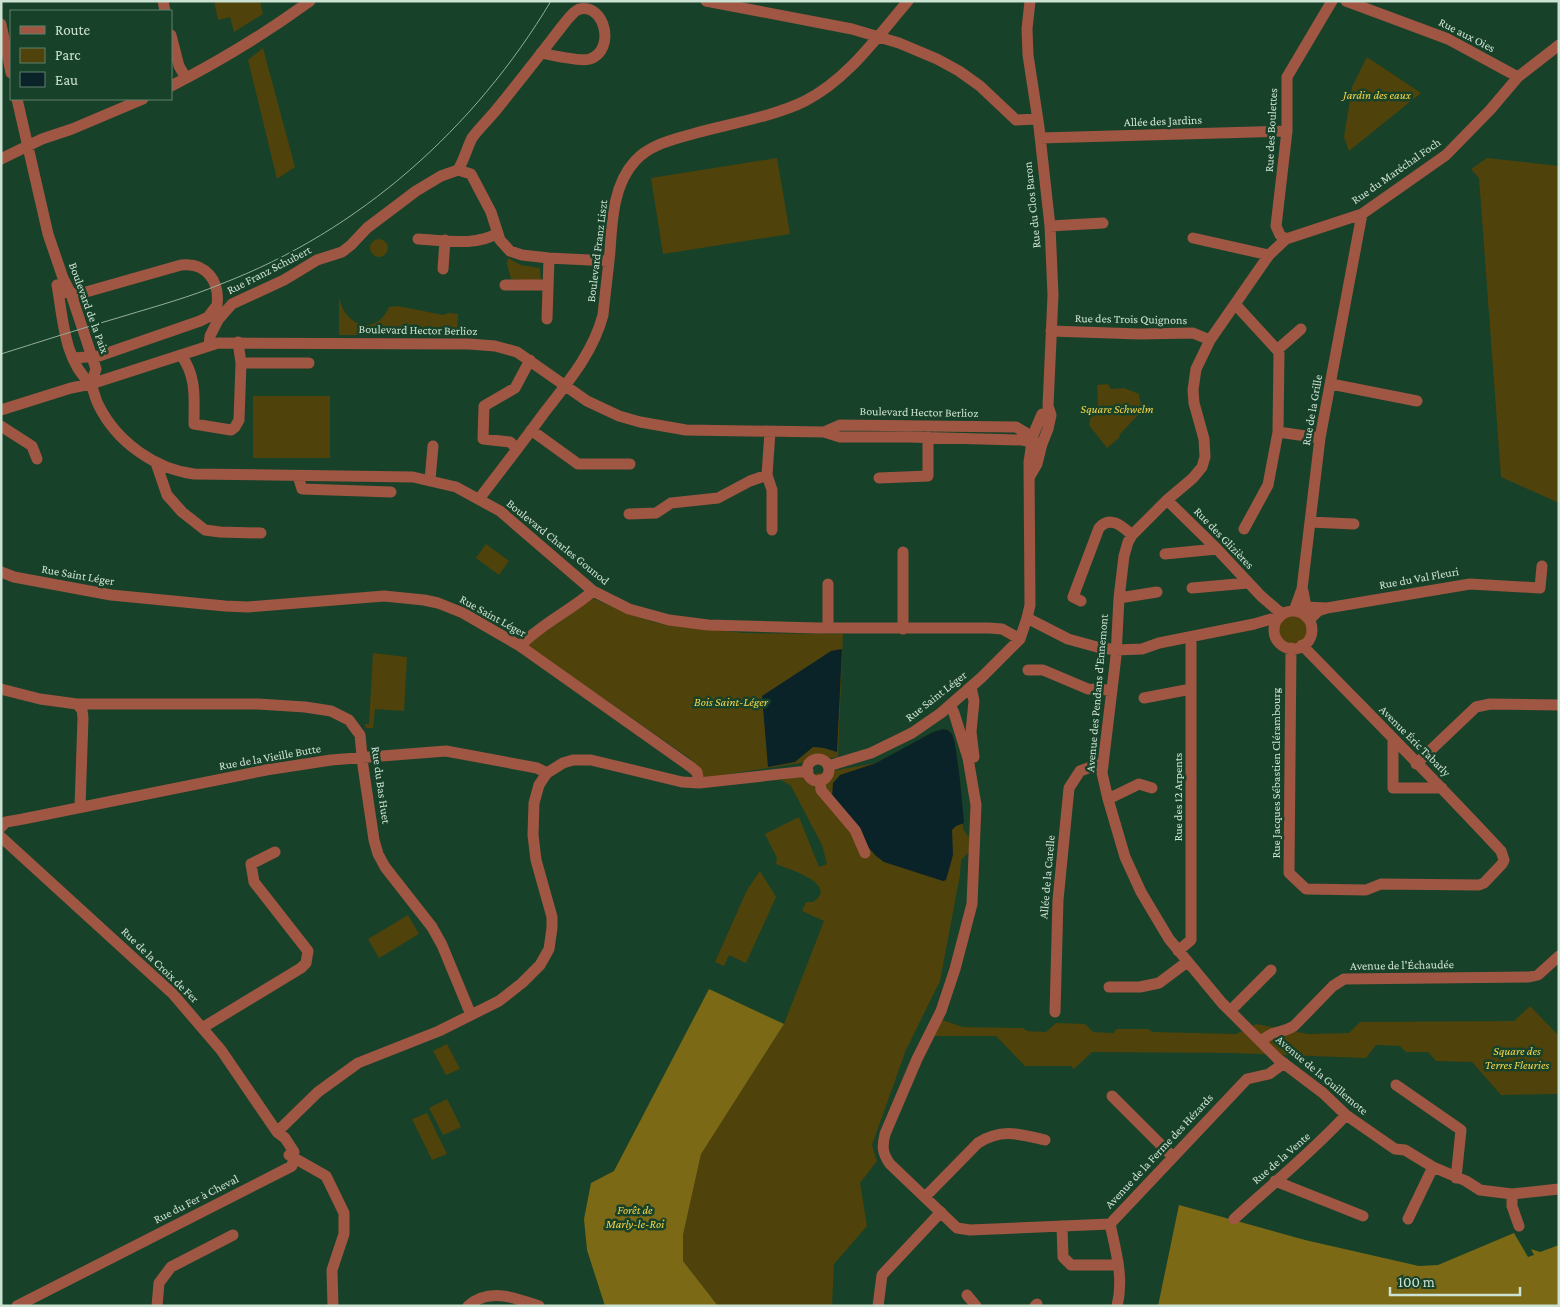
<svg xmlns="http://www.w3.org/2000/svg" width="1560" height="1307" font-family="'Crimson Pro',serif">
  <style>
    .green { fill: #4f420b }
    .forest { fill: #7c6916 }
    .water { fill: #0a2329 }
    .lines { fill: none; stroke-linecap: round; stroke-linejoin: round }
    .minor { stroke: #9f5643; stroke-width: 11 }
    .tram { stroke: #93af9d; stroke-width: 1 }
    .labels { text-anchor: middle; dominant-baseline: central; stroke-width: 5; stroke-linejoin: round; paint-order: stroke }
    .street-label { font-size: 12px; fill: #cce2d3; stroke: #184129 }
    .park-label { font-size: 12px; font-style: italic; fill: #f6d548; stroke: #184129 }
  </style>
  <rect width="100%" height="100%" fill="#184129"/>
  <path class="green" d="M214,1H260L263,14L234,32L230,17L218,20Z
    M263,48L295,167L277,179L248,60Z
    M1367,57L1421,93L1349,151L1344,137L1352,87Z
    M777,158L790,234L663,254L651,178Z
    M1487,158L1559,166V503L1501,477L1479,178L1471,169Z
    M370 248a9 9 0 1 1 18 0a9 9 0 1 1-18 0Z
    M508,258L521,265L540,268L541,282L511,279L507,264Z
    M339,296C344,327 376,337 389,307L398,306L443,315L449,313L458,314L457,337L399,335H339Z
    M1108,384L1111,389L1124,388L1139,394L1142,411L1120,434L1119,438L1107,448L1089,425L1092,411L1098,404L1097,385Z
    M253,396H330V458H253Z
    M486,544L509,561L499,575L476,558Z
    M592,598L628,614L657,623L744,633L843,634L838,757L704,778L692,760L527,645Z
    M1278 631a15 15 0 1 1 30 0a15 15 0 1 1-30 0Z
    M373,653L407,657L404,711L375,709L373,728H366L365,724H369Z
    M943,729L948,730L952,734L955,743L960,779L963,829L971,840L969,852L961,860L960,875L940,981L906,1050L872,1145L877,1161L860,1183L867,1226L834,1264L832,1306H718L683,1261V1235L701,1153L784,1024L824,921L802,911L806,902H813C840,884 788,869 776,864L777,858L765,834L799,817L819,867L827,864L822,845L791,786L781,780L876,763L933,732Z
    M760,871L776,897L746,963L729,955L724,966L715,962L747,890Z
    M408,915L419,934L379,958L368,939Z
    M1530,1006L1559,1036V1094L1501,1095L1472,1062L1436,1061L1428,1052H1406L1400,1046L1376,1045L1366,1058L1230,1053L1092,1052L1074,1069L1071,1066H1025L996,1036H933L942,1020L963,1027L1023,1028L1027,1031L1046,1032L1056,1023L1085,1024L1093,1032L1113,1033L1117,1029H1148L1153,1032L1236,1034L1256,1024L1308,1034L1349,1033L1360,1022L1514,1021Z
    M447,1044L460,1069L446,1075L433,1051Z
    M447,1099L461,1127L443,1135L429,1108Z
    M427,1113L447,1154L432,1160L412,1119Z"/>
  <path class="forest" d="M709,989L784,1024L701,1154L683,1235V1261L718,1306H605L587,1250L584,1219L591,1183L614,1171Z
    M1179,1205L1305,1240L1419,1266L1438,1265L1514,1233L1528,1257L1534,1255L1531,1249L1540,1252L1559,1245V1306H1158Z"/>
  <path class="water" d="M842,649L837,752L824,748L813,747L795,762L768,767L762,696L831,651Z
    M943,729L948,730L952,734L955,743L960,779L964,823L956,826L952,830L953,855L946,880L943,881L884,862L876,856L868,847L861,829L841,809L832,797L833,783L840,775L876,763L933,732Z"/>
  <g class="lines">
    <path class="minor" d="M163,1L165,11
      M706,1L852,29L899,43L937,59L959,71L980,86L1016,120L1037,119
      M1346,1L1448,39L1518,77
      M1,24L11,73
      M171,35L179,66L186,78
      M1559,45L1518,77L1490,110L1446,155L1362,214L1286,239L1269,255L1210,340L1196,369L1193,390L1194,403L1204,439L1205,457L1202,467L1193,478L1167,500L1132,535L1128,542L1124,556L1119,598L1116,656L1102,773L1108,799L1125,857L1141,892L1169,939L1222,1003L1278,1059L1323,1093L1346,1115L1395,1149L1405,1150L1433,1167L1466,1181L1480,1190L1512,1194L1559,1189
      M171,86C220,61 266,33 310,1
      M17,99L48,234L63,278L71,294L96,369L91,384
      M1040,138L1287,131
      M1,159L42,139L72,129L143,99
      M458,170C464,160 467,148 472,138C479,128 489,119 497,109C517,84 537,59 556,34C561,28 573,10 580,9C605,4 616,50 590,59C583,62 550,55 541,53
      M458,170L471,174L491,212L500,240L510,251L522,255L549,258L609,261
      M1050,226L1103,223
      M1193,238L1269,255
      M418,239C443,240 475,247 498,233
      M1286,239L1280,235L1276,226L1287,131V77L1332,1
      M443,269L445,240
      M57,285C63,318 64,361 91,384
      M505,285H548
      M58,291L79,294L181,265C206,262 220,281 217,305L208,317L200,321L99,356L74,358
      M1235,304L1279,352L1278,432L1268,485L1244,529
      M547,319L549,258
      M1051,331L1140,334L1193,333L1210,340
      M209,346L210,336L218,320L232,304L284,280L317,260L342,252L351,245L367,228L416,191L441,176L458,170
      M1277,350L1301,329
      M181,355C197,377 194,398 194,424L231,430L235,427L239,420L241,363L238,342
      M241,363H309
      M91,384C94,391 95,399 99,406C117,442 155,469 194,474L413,477L456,487L500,511L593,591L629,609L669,620L708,625L818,628H989L1002,629L1020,639
      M1331,384L1417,401
      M1,410L71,388L91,384L218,343L469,344L495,346L517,352L587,401L619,416L640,422L686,430L824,432L840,437H908L1022,440L1042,444
      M1,426L32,446L37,459
      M531,430L578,464H630
      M770,432L767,475L772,490V530
      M824,432L840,425L1016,427L1026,433L1031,442
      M1278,432L1320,438
      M517,449L510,442L483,439L484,406L515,388L530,360
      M156,463L167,495L182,512L205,530L220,532L261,533
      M298,476L302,489L391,492
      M1030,476L1037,464L1042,444L1048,429L1051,415L1048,406L1053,295L1050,226L1039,127L1028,55L1027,29L1030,1
      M879,478L928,476V437
      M430,480L433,446
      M479,499C501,470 523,442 544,413C568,382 593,353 603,315C605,294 608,272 610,251C612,221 613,185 635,161C650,144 675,139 696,133C729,124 775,116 805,101C848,79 877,37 908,1
      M1167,500L1217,549L1261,596L1282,614
      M629,514L656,513L671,503L718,498L750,481L767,475
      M1310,522L1354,524
      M903,552V629
      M1165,554L1217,549
      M1,572L14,577L111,595L225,606L248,607L384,596L424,600L438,603L463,613L520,646L691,767L697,772L699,783
      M1192,588L1248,583
      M1303,591L1306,607L1327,608
      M1119,598L1157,592
      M1081,601L1073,597L1099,528C1110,515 1122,526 1132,535
      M1294,611L1302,589L1320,438L1362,214
      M1274 630a19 19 0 1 1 38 0a19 19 0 1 1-38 0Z
      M1027,618L1068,639L1097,647L1116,650L1142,649L1159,643L1254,624L1271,619L1276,621
      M1309,620L1318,611L1327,608L1470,584L1540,588L1542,566
      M828,628V584
      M520,646C541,624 570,611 593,591
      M1291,648L1289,873L1306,889L1366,890L1381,884L1479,885L1484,883L1502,864L1504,860L1501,851C1436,781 1369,714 1302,645
      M1028,670H1043L1088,689L1111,690
      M971,687L974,701L971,732L974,757
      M1,689L40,699L77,704L82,710L83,718L80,807
      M1144,698L1191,689
      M77,704H258L305,707L331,711L349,720L360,735L363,766L374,840L378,854L385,867L432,927L442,945L471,1015
      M950,705L954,713L968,758L976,805L972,904L955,969L941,1011L917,1059L885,1134C882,1146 882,1153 890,1164L957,1228L970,1230L1110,1224L1247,1079L1269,1074L1284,1063
      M1393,739V788H1442
      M807 770a11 11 0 1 1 22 0a11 11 0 1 1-22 0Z
      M1416,764L1476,707L1490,704L1559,705
      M828,766L871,753L912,733L941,713L982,677L1020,639L1027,618L1030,605L1029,462L1033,435L1042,414
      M820,780L821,790L855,830L865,853
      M1108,799L1139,784L1152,788
      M1,827L6,822L23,819L266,770L331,760L446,751L537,768L547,773
      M1,837L173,994L221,1050L277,1132L285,1138L294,1152L292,1166L17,1306
      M1178,951L1191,940V637
      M1109,987H1140L1159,983L1187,962
      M1230,1011L1271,970
      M1055,1012L1058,900L1069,788L1080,771L1096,765H1103
      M202,1028L301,968L306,963L308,951L254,882L251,864L275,852
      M1261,1041C1275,1029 1281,1034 1294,1026L1333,986L1344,979L1529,977L1538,975L1559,956
      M1396,1085L1461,1130L1456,1178
      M1112,1096L1173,1157
      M277,1132L318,1092L358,1063L439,1031L499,1001L522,983L540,965L549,949L552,928V917L536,860L533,835L534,803L539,785L547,773L563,763L573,760H591L682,782L699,783L808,771
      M289,1155L326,1176L344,1213V1234L332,1270L333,1306
      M1275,1181L1363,1216
      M1512,1194V1206L1519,1226
      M925,1197L978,1143C1002,1128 1019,1134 1045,1140
      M1234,1219C1271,1185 1311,1153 1346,1115
      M1408,1219L1433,1167
      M1110,1224C1116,1251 1124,1279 1117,1306
      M1062,1226L1063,1257L1071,1265H1118
      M967,1295L976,1306
      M157,1306L159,1283L171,1267L233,1235
      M468,1306C489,1287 516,1298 539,1306
      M878,1306L882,1275L941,1212
      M1035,1306L1037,1304"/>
    <path class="tram" d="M1,354C42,341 83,328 124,316C157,306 190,297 221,284C360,231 475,128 551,1"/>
  </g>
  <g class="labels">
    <g class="street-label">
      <text transform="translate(1467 35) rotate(27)">Rue aux Oies</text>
      <text transform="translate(1163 121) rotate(-2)">Allée des Jardins</text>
      <text transform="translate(1271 130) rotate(-87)">Rue des Boulettes</text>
      <text transform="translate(1396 171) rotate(-35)">Rue du Maréchal Foch</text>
      <text transform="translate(1032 205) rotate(-96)">Rue du Clos Baron</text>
      <text transform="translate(597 251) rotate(-83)">Boulevard Franz Liszt</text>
      <text transform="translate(269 270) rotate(-27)">Rue Franz Schubert</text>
      <text transform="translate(89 308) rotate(70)">Boulevard de la Paix</text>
      <text transform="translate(1131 319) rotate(1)">Rue des Trois Quignons</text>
      <text transform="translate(418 330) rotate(1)">Boulevard Hector Berlioz</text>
      <text transform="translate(1312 410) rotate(-80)">Rue de la Grille</text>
      <text transform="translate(919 412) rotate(1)">Boulevard Hector Berlioz</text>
      <text transform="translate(1224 538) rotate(46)">Rue des Glizières</text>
      <text transform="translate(558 542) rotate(39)">Boulevard Charles Gounod</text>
      <text transform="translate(78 575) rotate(10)">Rue Saint Léger</text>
      <text transform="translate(1419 578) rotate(-10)">Rue du Val Fleuri</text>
      <text transform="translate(493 616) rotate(29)">Rue Saint Léger</text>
      <text transform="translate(1097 693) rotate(-85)">Avenue des Pendans d'Ennemont</text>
      <text transform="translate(936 696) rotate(-38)">Rue Saint Léger</text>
      <text transform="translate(1415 741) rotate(45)">Avenue Éric Tabarly</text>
      <text transform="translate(270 757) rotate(-10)">Rue de la Vieille Butte</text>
      <text transform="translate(1276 773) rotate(-90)">Rue Jacques Sébastien Clérambourg</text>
      <text transform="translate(381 785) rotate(82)">Rue du Bas Huet</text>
      <text transform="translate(1178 797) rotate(-90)">Rue des 12 Arpents</text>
      <text transform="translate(1047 877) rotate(-85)">Allée de la Carelle</text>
      <text transform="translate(160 965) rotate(44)">Rue de la Croix de Fer</text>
      <text transform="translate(1402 965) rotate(-1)">Avenue de l'Échaudée</text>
      <text transform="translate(1322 1075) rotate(40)">Avenue de la Guillemote</text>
      <text transform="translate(1159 1151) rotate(-47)">Avenue de la Ferme des Hézards</text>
      <text transform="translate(1281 1158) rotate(-41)">Rue de la Vente</text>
      <text transform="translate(196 1199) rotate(-27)">Rue du Fer à Cheval</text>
    </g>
    <g class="park-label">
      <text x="1377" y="95">Jardin des eaux</text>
      <text x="1117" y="409">Square Schwelm</text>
      <text x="731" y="702">Bois Saint-Léger</text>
      <text x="1517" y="1051">Square des<tspan x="1517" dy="14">Terres Fleuries</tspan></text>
      <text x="635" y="1210">Forêt de<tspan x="635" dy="14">Marly-le-Roi</tspan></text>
    </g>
  </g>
  <rect width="1560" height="1307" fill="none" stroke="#cce2d3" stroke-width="5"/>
  <rect x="10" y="10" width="162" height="90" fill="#184129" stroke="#60816d"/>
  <rect x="20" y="26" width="25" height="8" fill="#9f5643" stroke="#60816d"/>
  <text x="55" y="35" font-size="15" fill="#cce2d3">Route</text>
  <rect x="20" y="48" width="25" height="15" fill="#4f420b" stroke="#60816d"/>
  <text x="55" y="60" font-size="15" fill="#cce2d3">Parc</text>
  <rect x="20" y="72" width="25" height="15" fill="#0a2329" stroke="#60816d"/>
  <text x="55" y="85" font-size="15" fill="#cce2d3">Eau</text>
  <path d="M1390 1287v8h130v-8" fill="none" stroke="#cce2d3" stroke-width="2.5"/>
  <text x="1398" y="1287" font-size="15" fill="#cce2d3" stroke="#184129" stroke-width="4" paint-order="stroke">100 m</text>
</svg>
